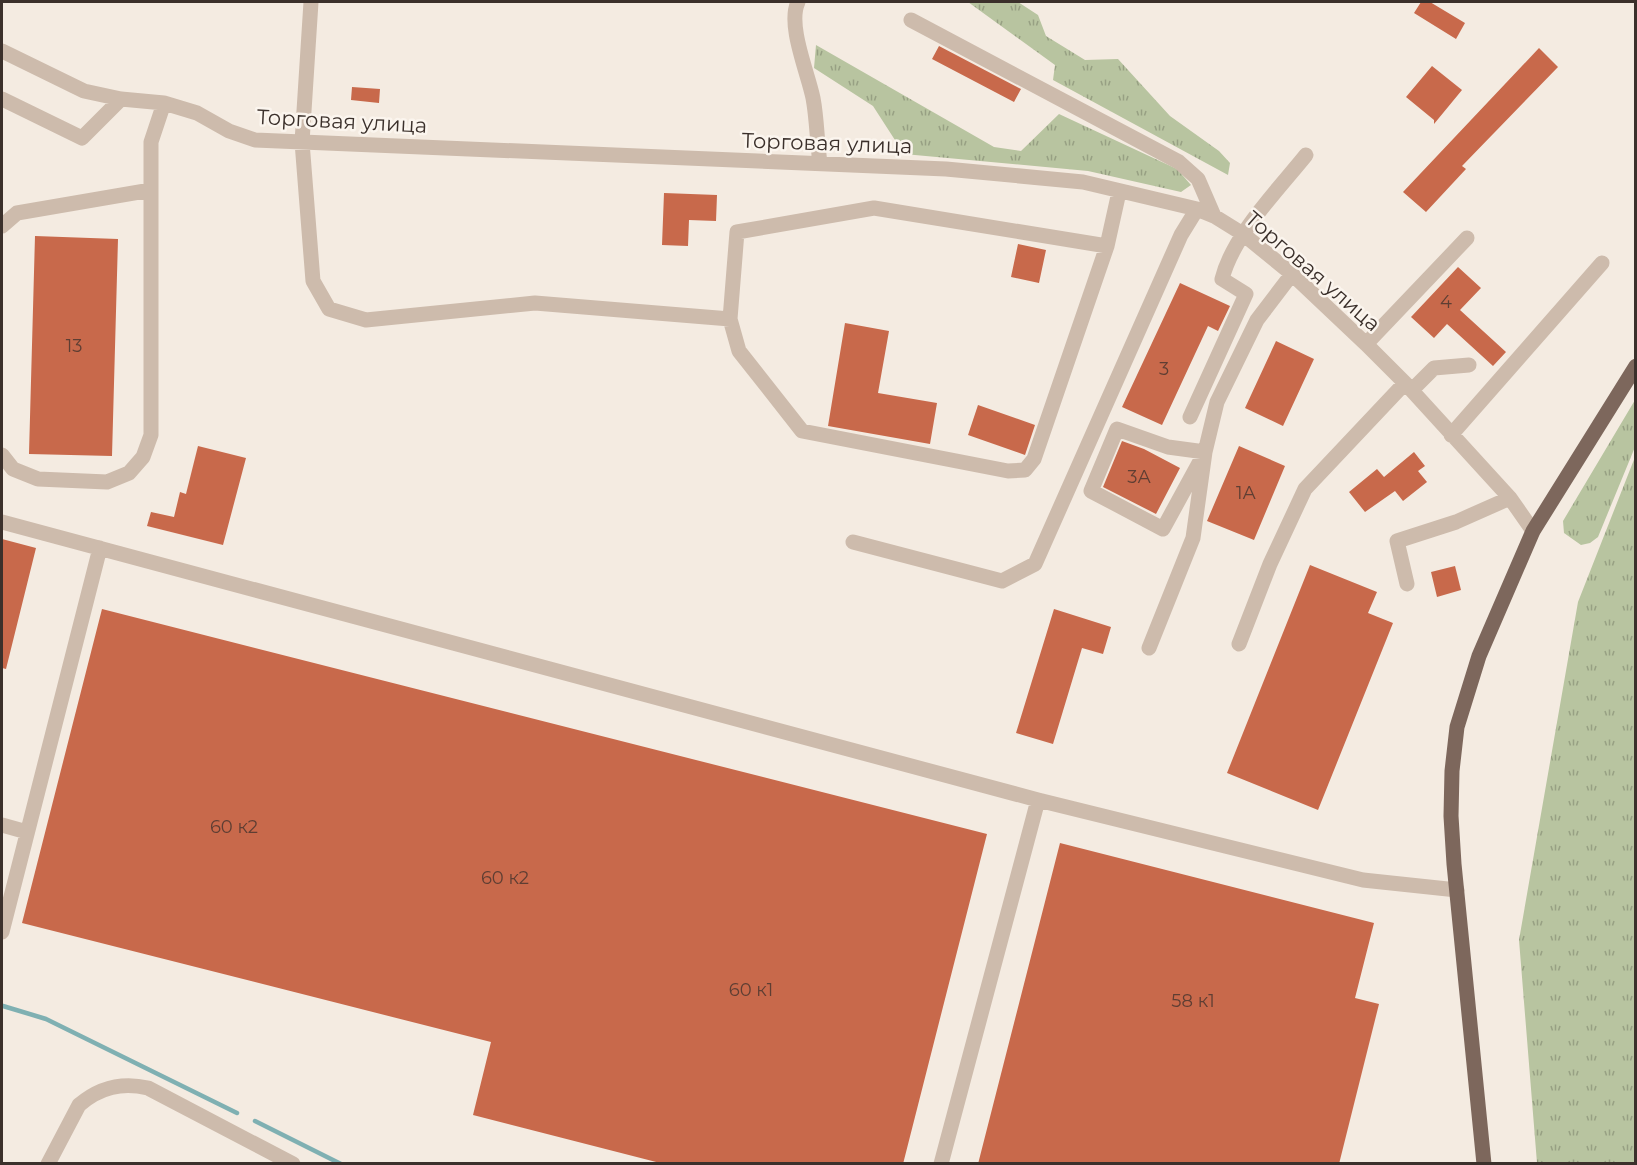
<svg xmlns="http://www.w3.org/2000/svg" width="1637" height="1165" font-family="Montserrat,sans-serif">
  <style>
    .grass { fill: url(#grass-tufts) }
    .lines { fill: none; stroke-linecap: round; stroke-linejoin: round }
    .stream { stroke: #7fb0b2; stroke-width: 4.5 }
    .building { fill: #c8694b }
    .minor { stroke: #cdbbac; stroke-width: 15 }
    .major { stroke: #7d675c; stroke-width: 15 }
    .labels { text-anchor: middle; dominant-baseline: central; stroke-width: 5; stroke-linejoin: round; paint-order: stroke }
    .number-label { font-size: 18px; fill: #5e3e33 }
    .street-label { font-size: 21px; fill: #3b302b; stroke: #fbf5ee }
  </style>
  <defs>
    <pattern id="grass-tufts" width="24" height="20" patternUnits="userSpaceOnUse" patternTransform="scale(1.5)"><rect width="24" height="20" fill="#b8c4a0"/><path d="M3 7l-1-3M5 7V3M7 7l1-3M15 17l-1-3M17 17v-4M19 17l1-3" fill="none" stroke="#97a083"/></pattern>
  </defs>
  <rect width="100%" height="100%" fill="#f4ebe1"/>
  <path class="grass" d="M968,2H1018L1038,15L1046,36L1085,60L1118,59L1170,116L1219,151L1230,163L1228,175L1053,80L1055,65Z
    M816,45L994,147L1021,151L1059,114L1177,169L1191,185L1181,192L1088,171L904,154L873,106L814,68Z
    M1635,400V447L1598,537L1590,543L1581,545L1564,533L1563,521Z
    M1635,457V1163H1537L1519,940L1578,602Z"/>
  <g class="lines">
    <path class="stream" d="M3,1006L46,1019L237,1113
      M255,1121L341,1164"/>
  </g>
  <path class="building" d="M1421,2H1430L1465,23L1456,39L1414,13Z
    M939,46L1021,89L1014,102L932,59Z
    M1539,48L1558,67L1462,166L1466,169L1426,212L1403,192Z
    M1432,66L1462,90L1434,124V120L1406,97Z
    M352,87L380,89L379,103L351,100Z
    M664,193L717,195L716,221L689,220L688,246L662,245Z
    M35,236L118,239L112,456L29,454Z
    M1018,244L1046,250L1039,283L1011,277Z
    M1458,267L1481,288L1460,310L1506,352L1493,366L1447,324L1434,338L1411,317Z
    M1180,283L1230,306L1218,331L1208,326L1162,425L1122,407Z
    M845,323L889,331L878,393L937,403L930,444L828,426Z
    M1276,341L1314,359L1283,426L1245,408Z
    M978,405L1035,425L1025,455L968,435Z
    M1122,441L1144,449L1180,468L1156,514L1103,487Z
    M198,446L246,458L223,545L147,526L151,512L174,517L180,492L186,494Z
    M1239,446L1285,466L1254,540L1207,521Z
    M1414,452L1425,466L1418,471L1427,482L1403,501L1395,491L1365,512L1349,492L1377,469L1384,477Z
    M2,539L36,548L6,669L2,668Z
    M1310,565L1377,592L1368,613L1393,623L1318,810L1227,773Z
    M1455,566L1461,590L1437,597L1431,572Z
    M102,609L987,834L903,1164H664L473,1115L491,1042L22,923Z
    M1054,609L1111,627L1103,654L1082,648L1053,744L1016,733Z
    M1060,843L1374,923L1355,998L1379,1004L1339,1164H978Z"/>
  <g class="lines">
    <path class="minor" d="M311,2L302,142L313,281L329,309L366,320L535,303L730,319
      M798,2C787,25 808,73 813,98C817,119 817,142 820,163
      M911,20L1179,162L1198,179L1214,216
      M2,51L84,91L121,99L164,103L197,113L229,131L255,140L946,169L1083,182L1197,209L1214,216L1243,234L1292,274L1366,344L1405,383L1510,498L1533,531
      M2,99L82,138L121,99
      M2,226L17,213L151,190
      M1107,246L874,208L737,232L730,319L739,351L802,431L1008,471L1025,470L1034,459L1107,246L1119,192
      M1366,344L1467,238
      M1412,390L1434,368L1469,365
      M1190,417L1246,294L1222,279C1233,235 1278,190 1306,155
      M1117,429L1168,447L1205,452L1163,529L1091,491Z
      M1451,435L1602,263
      M2,455L13,469L38,479L107,482L129,473L143,457L151,435V142L164,103
      M2,522L1038,800L1363,880L1457,890
      M853,542L1002,581L1035,564L1181,235L1197,209
      M1407,584L1397,541L1456,522L1510,498
      M1239,644L1270,564L1305,489L1405,383
      M1149,648L1193,538L1205,452L1217,402L1257,320L1292,274
      M2,825L27,832
      M2,932L100,548
      M48,1164L79,1105C100,1087 122,1082 148,1088L293,1164
      M941,1164L1038,800"/>
    <path class="major" d="M1484,1164L1454,864L1451,816L1452,771L1457,727L1479,656L1533,531L1636,366"/>
  </g>
  <g class="labels">
    <g class="number-label">
      <text x="1446" y="302">4</text>
      <text x="74" y="346">13</text>
      <text x="1164" y="369">3</text>
      <text x="1139" y="477">3А</text>
      <text x="1246" y="493">1А</text>
      <text x="234" y="827">60 к2</text>
      <text x="505" y="878">60 к2</text>
      <text x="751" y="990">60 к1</text>
      <text x="1193" y="1001">58 к1</text>
    </g>
    <g class="street-label">
      <text transform="translate(342 121) rotate(3)">Торговая улица</text>
      <text transform="translate(827 143) rotate(2)">Торговая улица</text>
      <text transform="translate(1313 271) rotate(41)">Торговая улица</text>
    </g>
  </g>
  <rect width="1637" height="1165" fill="none" stroke="#3b302b" stroke-width="6"/>
</svg>
